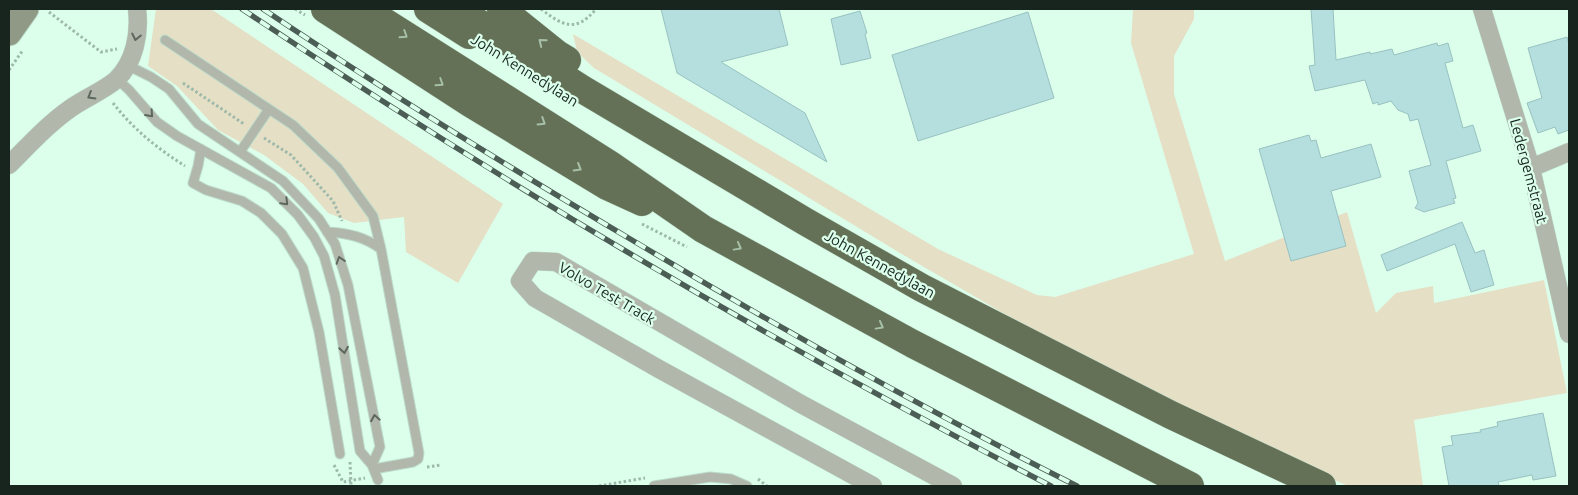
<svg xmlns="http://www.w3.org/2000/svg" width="1578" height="495" font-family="Ubuntu,sans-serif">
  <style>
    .green { fill: #e5dfc5 }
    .building { fill: #b5dede; stroke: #98c1c0 }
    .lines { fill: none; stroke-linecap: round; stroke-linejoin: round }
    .lane-casing { stroke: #bddccb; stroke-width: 11 }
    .street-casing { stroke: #bddccb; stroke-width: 19 }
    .secondary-casing { stroke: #bddccb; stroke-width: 27 }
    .highway-casing { stroke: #bddccb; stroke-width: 29 }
    .path { stroke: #9db9aa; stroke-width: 3; stroke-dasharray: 2.5 2.5; stroke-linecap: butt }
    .lane { stroke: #b1b7aa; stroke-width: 9 }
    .street { stroke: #b1b7aa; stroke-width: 18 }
    .secondary { stroke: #8f9986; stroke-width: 25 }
    .highway { stroke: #647156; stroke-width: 28 }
    .rail-casing { stroke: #4b5d54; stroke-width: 5.5 }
    .rail { stroke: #dcffec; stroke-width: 4; stroke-dasharray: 11; stroke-linecap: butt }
    .oneway { stroke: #a6bfa8 }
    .oneway2 { stroke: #5d675e }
    .labels { text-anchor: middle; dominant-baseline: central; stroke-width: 4.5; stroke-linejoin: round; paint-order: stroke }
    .street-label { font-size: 15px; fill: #18251f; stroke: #dcffec }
  </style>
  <rect width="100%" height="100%" fill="#dcffec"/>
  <path class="green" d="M156,9H211L503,204L458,283L406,252L404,217L354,223L328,213L303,184L264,155L218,130L177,86L148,66Z
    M1133,9H1194V19L1174,56V94L1225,261L1347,212L1376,313L1396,293L1433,286L1434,303L1544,280L1567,393L1414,420L1423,486H1348L1290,460L1022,324L900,253L594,68L577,52L573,34L938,249L1037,295L1055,297L1194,254L1131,43Z"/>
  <path class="building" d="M661,9H779L788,45L721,62L805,113L827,162L677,73Z
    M1311,9H1333L1336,60L1370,52V54L1392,49L1394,55L1437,43L1438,46L1448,43L1453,61L1445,63L1463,128L1473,125L1481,151L1446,161L1456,198L1453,199L1455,203L1424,212L1415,208L1418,203L1409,171L1431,165L1418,119L1410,121L1408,114L1398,110L1391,101L1378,105V102L1373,104L1365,80L1315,91L1309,66L1315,65Z
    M860,11L867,33L865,34L871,58L841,65L831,19Z
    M1028,12L1054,98L918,141L892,55Z
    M1567,37L1569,44V130L1558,134L1555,127L1538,133L1527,103L1542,98L1528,48Z
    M1309,135L1311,141L1316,140L1321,158L1371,144L1381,177L1331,191L1346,246L1291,261L1259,149Z
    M1462,222L1475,253L1484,250L1494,285L1471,292L1455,244L1387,271L1381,255Z
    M1543,413L1556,476L1533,480L1532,475L1498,482L1499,486H1449L1442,447L1453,445L1451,436L1481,432L1480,430L1498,426L1497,422Z"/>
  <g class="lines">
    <g class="lane-casing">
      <path id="lane" d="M165,40L293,125L338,168L373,216L381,249
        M127,65L151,77L169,89L198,124L283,181L319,219L335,244L348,285L380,447L372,465
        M117,79L129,90L157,122L177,136L271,188L298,215L314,237L324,256L335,295L360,451L372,465L378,480
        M201,149L198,166L193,183L206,190L242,201L261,213L282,234L303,268L319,332L340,454
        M240,152L269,109
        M327,232C348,233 365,237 381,249L419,453L418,459L413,462L374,469
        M654,486L710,477L731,479L747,486"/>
    </g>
    <g class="street-casing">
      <path id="street" d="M1482,9L1531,168L1569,334
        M9,165C29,145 48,124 71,108C85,98 103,91 116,80C135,62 140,33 137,9
        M1531,168L1569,152
        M873,486L659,369L535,298L520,281L533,261L556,262L801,404L953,486"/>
    </g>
    <g class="secondary-casing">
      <path id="secondary" d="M9,33L26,9"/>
    </g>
    <g class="highway-casing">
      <path id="highway" d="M325,9L470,103L607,186L642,202
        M364,9L609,164L703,229L913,344L1190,486
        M428,9L469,35
        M457,9L582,89L806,222L922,288L1171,415L1322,486
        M501,9L557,54L567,60"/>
    </g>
    <path class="path" d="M295,9L305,15
      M541,9C563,26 576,33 596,9
      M49,12L101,52L117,49
      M9,70L23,50
      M183,83L244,124
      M113,103C134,130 157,148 185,166
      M264,138L291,155L333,201L342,221
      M642,224L687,247
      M350,462L351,485
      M334,465L343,482L365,478
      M427,467L441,465
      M758,479L767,486
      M599,486L645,478"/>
    <use href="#lane" class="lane"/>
    <use href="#street" class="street"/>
    <use href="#secondary" class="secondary"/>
    <use href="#highway" class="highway"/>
    <g class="rail-casing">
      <path id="rail" d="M242,9C502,183 772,343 1051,486
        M263,9C385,91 510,168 637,243C781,329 928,411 1077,486"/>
    </g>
    <use href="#rail" class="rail"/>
  </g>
  <defs><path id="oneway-chevron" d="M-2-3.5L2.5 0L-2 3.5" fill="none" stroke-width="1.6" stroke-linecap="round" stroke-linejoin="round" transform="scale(1.25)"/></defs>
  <g class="oneway">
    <use href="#oneway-chevron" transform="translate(404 35) rotate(33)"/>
    <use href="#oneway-chevron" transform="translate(542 42) rotate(-141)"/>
    <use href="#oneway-chevron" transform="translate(440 83) rotate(33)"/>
    <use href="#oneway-chevron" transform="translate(542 122) rotate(32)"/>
    <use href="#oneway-chevron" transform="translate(578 168) rotate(31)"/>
    <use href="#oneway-chevron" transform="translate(738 247) rotate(29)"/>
    <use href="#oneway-chevron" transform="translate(880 326) rotate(29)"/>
  </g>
  <g class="oneway2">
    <use href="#oneway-chevron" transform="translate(136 37) rotate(102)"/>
    <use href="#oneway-chevron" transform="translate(91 96) rotate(149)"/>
    <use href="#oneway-chevron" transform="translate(150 114) rotate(48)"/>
    <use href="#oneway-chevron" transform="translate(285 202) rotate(45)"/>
    <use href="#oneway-chevron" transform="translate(340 260) rotate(-108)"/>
    <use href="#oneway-chevron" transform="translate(344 350) rotate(81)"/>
    <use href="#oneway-chevron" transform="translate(375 418) rotate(-100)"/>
  </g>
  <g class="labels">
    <g class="street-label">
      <text transform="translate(525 70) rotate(32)">John Kennedylaan</text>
      <text transform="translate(1529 171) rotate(75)">Ledergemstraat</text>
      <text transform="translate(880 264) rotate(29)">John Kennedylaan</text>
      <text transform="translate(607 293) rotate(30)">Volvo Test Track</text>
    </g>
  </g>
  <rect width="1578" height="495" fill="none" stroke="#18251f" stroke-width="20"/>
</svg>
